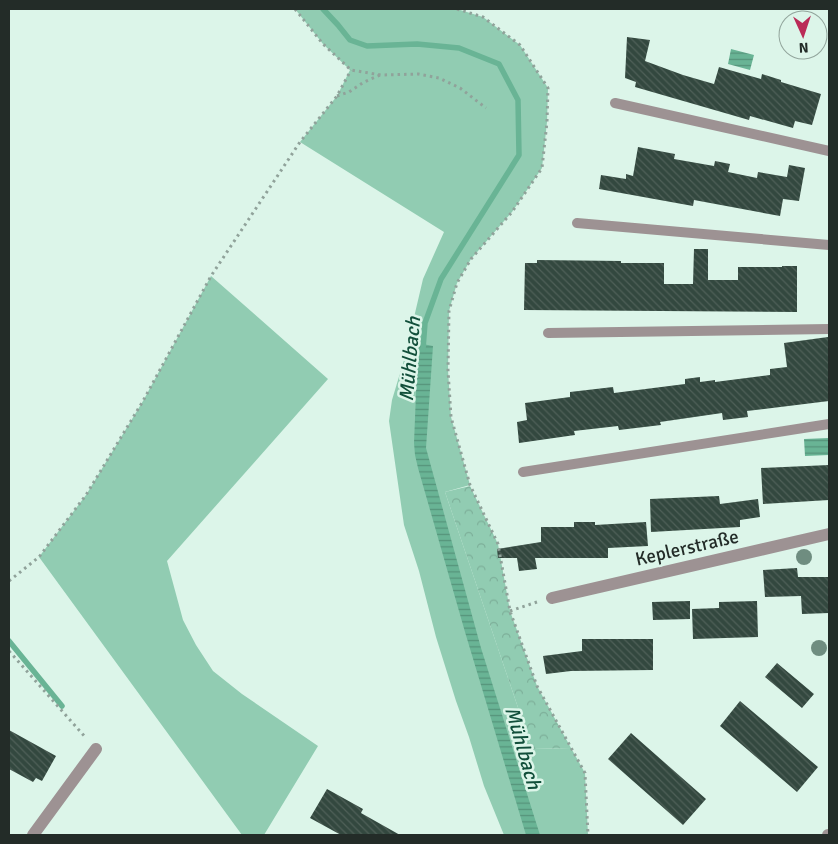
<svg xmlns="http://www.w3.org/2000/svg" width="838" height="844" font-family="Signika,sans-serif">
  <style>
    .grass { fill: #91ccb2 }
    .park { fill: url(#park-crowns) }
    .water { fill: url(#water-rules) }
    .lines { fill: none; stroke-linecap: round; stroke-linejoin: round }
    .stream { stroke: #69b495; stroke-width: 5.5 }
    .building { fill: url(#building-back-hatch) }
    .path { stroke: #90a29a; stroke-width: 3; stroke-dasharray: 2.5 4; stroke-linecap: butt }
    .lane { stroke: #9d9293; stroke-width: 10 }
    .street { stroke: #9d9293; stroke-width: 12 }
    .tree { fill: #6f8d80 }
    .labels { text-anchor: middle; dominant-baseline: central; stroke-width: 5; stroke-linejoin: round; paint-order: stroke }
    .street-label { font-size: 19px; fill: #232c28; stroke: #dcf5e9 }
    .water-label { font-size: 20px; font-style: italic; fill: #114f3a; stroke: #dcf5e9 }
  </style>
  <defs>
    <pattern id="park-crowns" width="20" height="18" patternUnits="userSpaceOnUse" patternTransform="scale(1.25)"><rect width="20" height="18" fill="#91ccb2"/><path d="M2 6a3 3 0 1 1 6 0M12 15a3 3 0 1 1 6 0" fill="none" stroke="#7daf99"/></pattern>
    <pattern id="water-rules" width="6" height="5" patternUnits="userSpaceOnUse" patternTransform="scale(1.25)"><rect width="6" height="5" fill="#69b495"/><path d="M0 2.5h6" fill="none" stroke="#56937a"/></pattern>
    <pattern id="building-back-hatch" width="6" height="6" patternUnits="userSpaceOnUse" patternTransform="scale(1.25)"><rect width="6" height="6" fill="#33483f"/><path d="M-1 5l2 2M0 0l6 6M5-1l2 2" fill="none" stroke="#4f6058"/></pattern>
  </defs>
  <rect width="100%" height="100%" fill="#dcf5e9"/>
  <path class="grass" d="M295,9H457L483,17L520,45L548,88L547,122L542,168L512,212L471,259L457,283L449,311L448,370L451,417L470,485L445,492L532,749L571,748L585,773L588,835H504L484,786L469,737L456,701L436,637L419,571L404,525L389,421L392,400L404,360L423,279L444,232L300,142L337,96L350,70L323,44Z
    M211,276L328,379L167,561L183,620L196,645L213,671L242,694L318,746L264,835H242L39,557L86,495L143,401Z"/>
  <path class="park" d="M470,486L498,544L510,611L537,686L571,748L532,749L445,492Z"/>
  <path class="water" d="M731,49L754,55L750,70L728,64Z
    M418,343L433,346L426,448L481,648L540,835H526L465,632L418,468L415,455L414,443Z
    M829,438V455L805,456L804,439Z"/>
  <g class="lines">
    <path class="stream" d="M323,9L338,25L350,40L367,46L417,44L459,48L499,64L518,100L519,155L441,279L425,323L423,349
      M9,641L62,706"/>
  </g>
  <path class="building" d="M627,37L650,40L645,61L683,75L714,84L719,67L761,79L762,74L781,80V82L821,94L812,125L795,121L793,128L750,116L749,120L635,87L636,82L625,78Z
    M638,147L675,154L674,159L714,166L715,161L730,164L728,172L757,178L758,172L787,177L789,165L805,168L799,201L783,199L780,216L694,200L693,206L599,189L601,175L626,179V174L633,176Z
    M694,249H708V280H738V267H782V266H797V312L524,310L525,263H537V260L621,261V263H664V284H693Z
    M828,337L829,345V401L747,411L748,417L723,420L722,413L660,422L661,425L619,430L618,426L574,431L575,435L519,443L517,422L527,420L525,403L570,397V392L613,387L614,393L685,384V379L700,377V382L715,380V382L770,375V369L787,367L784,343Z
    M829,465V500L763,504L761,468Z
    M719,496L720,504L758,499L760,517L740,520V527L651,532L650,499Z
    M574,522H595V525L646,522L648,546L608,548V558H535L537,569L519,571L517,558H498L497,549L541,542V527H574Z
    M797,568L798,577H829V613L802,614L801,596L765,597L763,570Z
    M690,601V619L653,620L652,602Z
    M757,601L758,637L693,639L692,609L719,608V602Z
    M582,639H653V670L571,671L546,674L543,656L582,651Z
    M777,663L814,694L802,708L765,677Z
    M740,701L818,767L797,792L720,726Z
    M9,730L56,756L42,781L36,778L33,782L9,769Z
    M631,733L706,799L683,825L608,759Z
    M327,789L363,809L361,813L400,835H341L310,818Z"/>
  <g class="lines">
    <path class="path" d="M295,9L323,44L351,70L381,75L418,74L439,78L460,88L486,108
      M457,9L483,17L520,45L548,88L547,122L542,168L512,212L471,259L457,283L449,311L448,370L451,417L470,485L498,544L510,611L537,686L585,773L588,835
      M337,96L349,92L364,82L380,75
      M9,581L39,557L86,495L143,401L211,276L300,142L337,96L351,70
      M510,611L537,602
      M9,651L86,738"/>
    <path class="lane" d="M615,103L829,151
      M577,223L829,245
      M548,333L829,329
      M523,472L829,424"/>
    <path class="street" d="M552,598L829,534
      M33,835L96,749
      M828,835H829"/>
  </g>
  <g class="tree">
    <circle cx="804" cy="557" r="8"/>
    <circle cx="819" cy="648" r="8"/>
  </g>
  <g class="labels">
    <g class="street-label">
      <text transform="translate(687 548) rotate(-13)">Keplerstraße</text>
    </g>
    <g class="water-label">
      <text transform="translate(410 359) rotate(-85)">Mühlbach</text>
      <text transform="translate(523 748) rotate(74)">Mühlbach</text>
    </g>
  </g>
  <rect width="838" height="844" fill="none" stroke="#232c28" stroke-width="20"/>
  <g transform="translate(803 35) rotate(177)"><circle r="24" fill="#dcf5e9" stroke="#92a59c"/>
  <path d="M0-4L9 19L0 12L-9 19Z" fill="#ba2b57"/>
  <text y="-8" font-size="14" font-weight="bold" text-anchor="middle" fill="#232c28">N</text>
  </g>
</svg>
